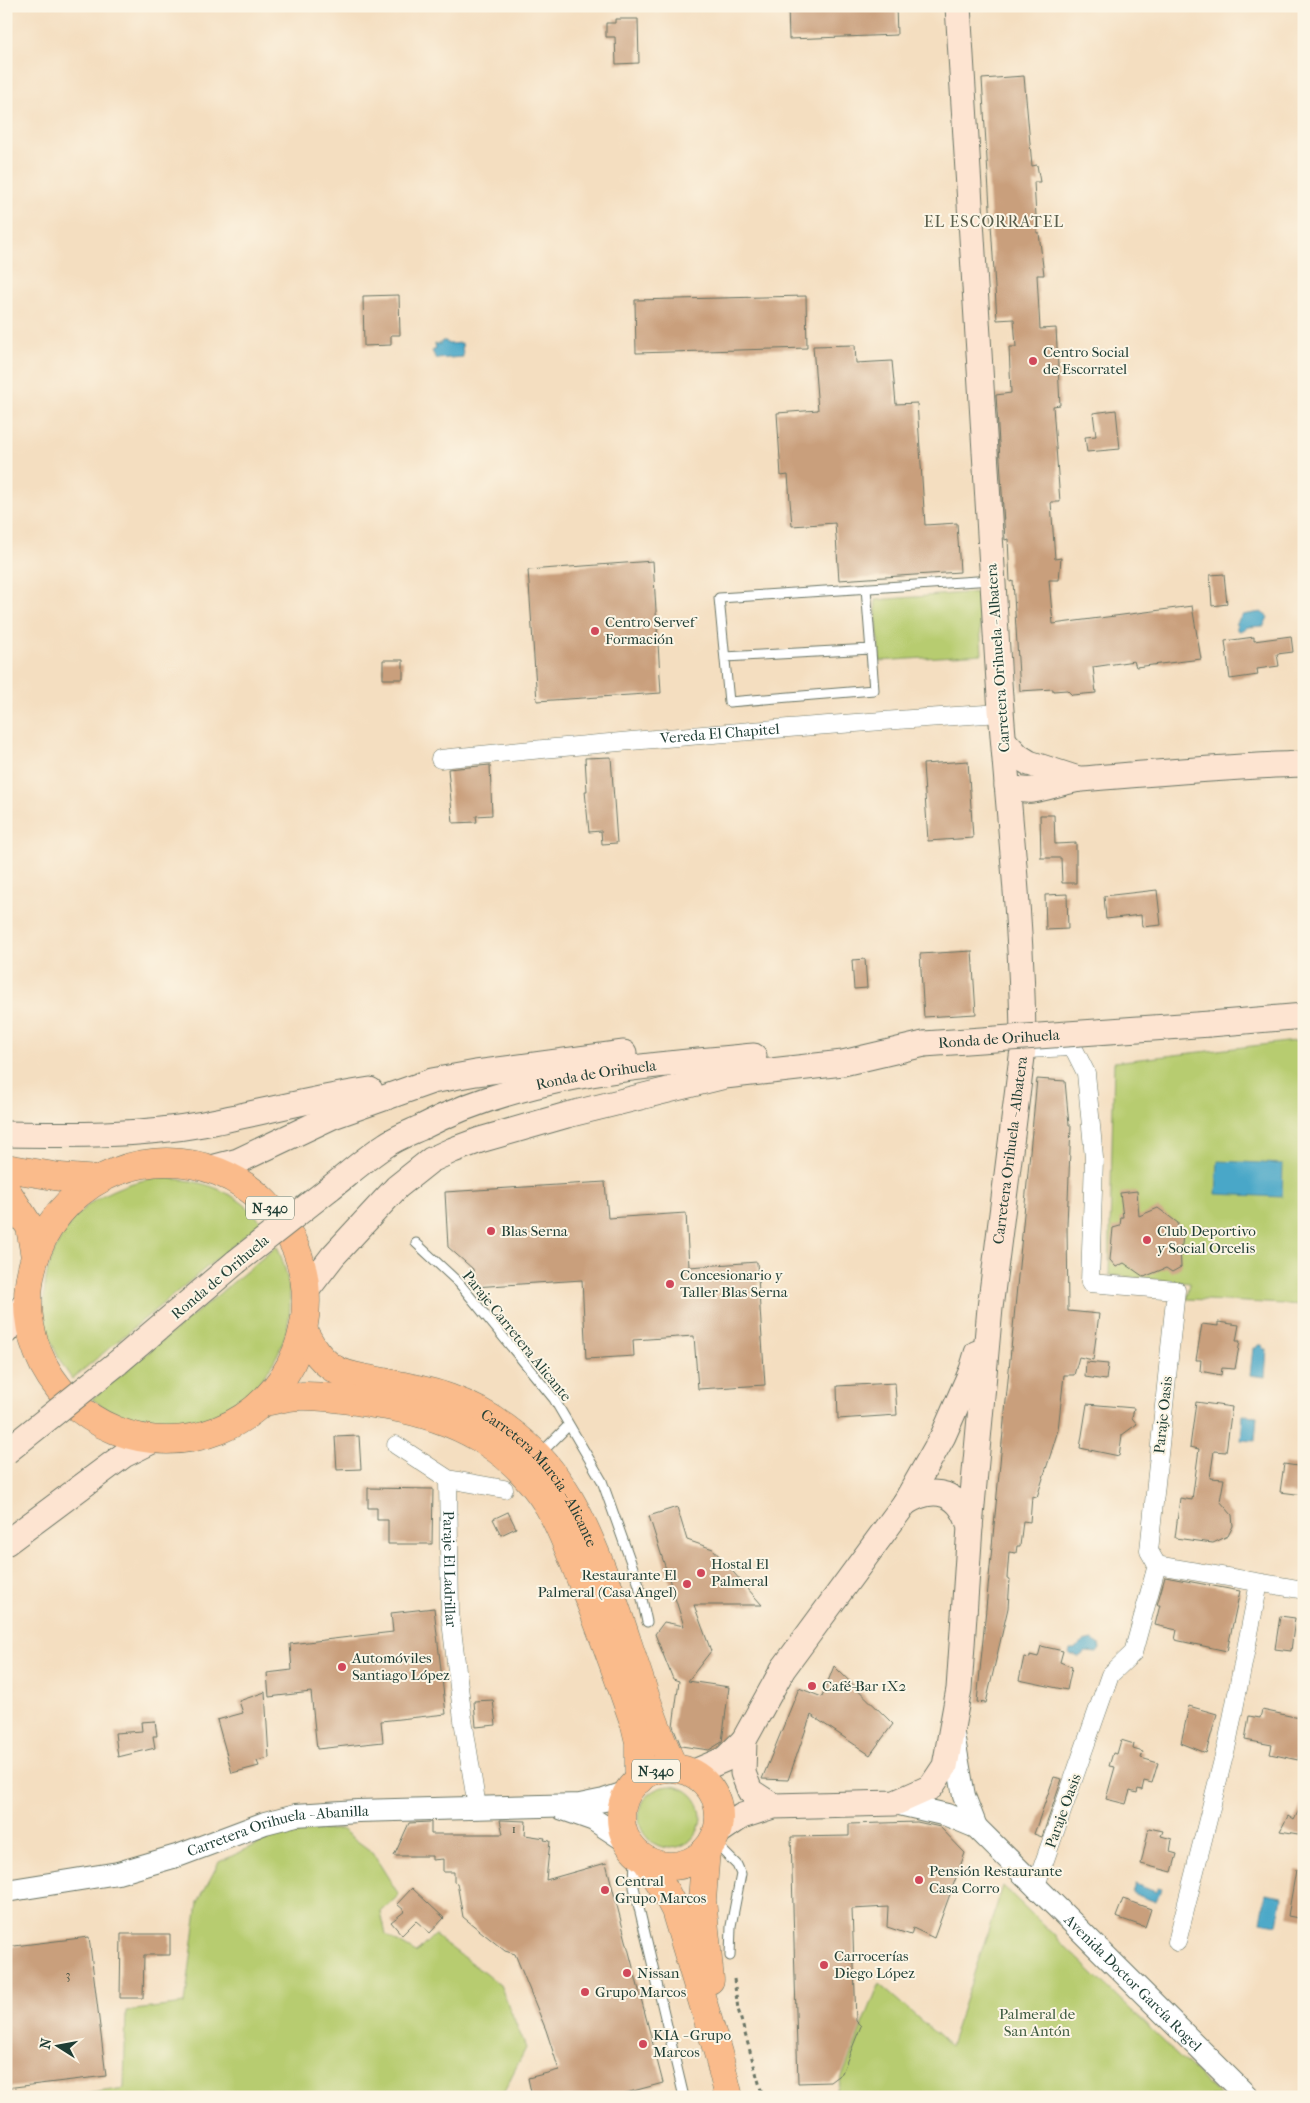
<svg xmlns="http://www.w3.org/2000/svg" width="1310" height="2103" font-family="'IM FELL French Canon',serif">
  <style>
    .green { fill: #b7cc70; stroke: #6b8452 }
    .water { fill: #49a7c8; stroke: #34727e }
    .building { fill: #c99f7c }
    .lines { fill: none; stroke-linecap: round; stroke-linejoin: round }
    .service-casing { stroke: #6a7565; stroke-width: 11 }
    .minor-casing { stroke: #6a7565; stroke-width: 19 }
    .tertiary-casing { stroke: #6a7565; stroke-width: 24 }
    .secondary-casing { stroke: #6a7565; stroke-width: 27 }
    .trunk-casing { stroke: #6a7565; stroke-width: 29 }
    .path { stroke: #6a7565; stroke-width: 3; stroke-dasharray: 4 4; stroke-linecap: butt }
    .service { stroke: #fff; stroke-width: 9 }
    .minor { stroke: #fff; stroke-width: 18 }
    .tertiary { stroke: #fff; stroke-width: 22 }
    .secondary { stroke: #fde4d1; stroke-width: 25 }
    .trunk { stroke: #fabb8b; stroke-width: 28 }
    .secondary-bridge-casing { stroke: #6a7565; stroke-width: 27; stroke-linecap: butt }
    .secondary-bridge { stroke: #fde4d1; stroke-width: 25 }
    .poi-dot { fill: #d1495b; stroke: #fcf5e5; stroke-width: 2 }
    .labels { text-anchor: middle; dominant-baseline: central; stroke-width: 4; stroke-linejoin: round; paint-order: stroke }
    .number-label { font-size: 12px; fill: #4a5646 }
    .shield { fill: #fcf5e5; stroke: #617469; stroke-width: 1 }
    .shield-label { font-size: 14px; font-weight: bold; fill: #1f3d34 }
    .poi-label { font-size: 15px; fill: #1f3d34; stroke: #fcf5e5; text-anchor: start }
    .street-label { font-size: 15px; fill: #1f3d34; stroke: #fcf5e5 }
    .park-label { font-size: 15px; fill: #3d5a40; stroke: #fcf5e5 }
    .neighbourhood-label { font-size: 16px; letter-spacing: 1px; fill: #5a5f4d; stroke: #fcf5e5 }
  </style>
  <rect width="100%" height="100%" fill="#fcf5e5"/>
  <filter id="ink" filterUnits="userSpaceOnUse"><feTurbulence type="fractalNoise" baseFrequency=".02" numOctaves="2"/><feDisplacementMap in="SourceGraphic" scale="10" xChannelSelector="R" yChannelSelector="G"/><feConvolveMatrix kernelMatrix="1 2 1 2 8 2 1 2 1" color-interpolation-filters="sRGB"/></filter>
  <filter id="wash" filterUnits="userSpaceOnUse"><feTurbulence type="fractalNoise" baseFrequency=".0096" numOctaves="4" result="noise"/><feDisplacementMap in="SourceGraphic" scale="20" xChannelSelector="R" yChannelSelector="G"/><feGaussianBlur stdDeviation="1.12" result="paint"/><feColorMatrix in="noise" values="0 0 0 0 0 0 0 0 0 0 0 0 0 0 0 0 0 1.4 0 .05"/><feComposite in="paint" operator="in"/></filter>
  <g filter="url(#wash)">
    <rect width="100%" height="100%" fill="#f4dec0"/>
    <path class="green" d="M978,592L982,654L880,661L875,600Z
      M1304,1040V1305L1187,1299L1190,1283L1109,1275L1114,1062Z
      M155,1178C196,1178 235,1188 261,1222L72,1379C61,1364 53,1349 48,1331C33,1280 60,1216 107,1193C123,1185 138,1181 155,1178Z
      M277,1246C288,1272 294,1301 287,1328C272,1391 209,1436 144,1422C126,1418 107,1411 92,1399Z
      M639 1817a31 31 0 1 1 62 0a31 31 0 1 1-62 0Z
      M341,1829L372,1852L399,1895L381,1912L386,1935L416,1953L434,1935L500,1985L526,2048L501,2097H67L124,2088L126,2011L185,2004L198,1902L219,1862L281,1833Z
      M1003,1886L1221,2097H834L879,1984L950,2046Z"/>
    <path class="water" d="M442,341H446L448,344L462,343L463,357L436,359L432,351L436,349L435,344H440Z
      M1261,612L1268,617L1264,626L1248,627L1240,631L1237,630V625L1235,624L1243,615Z
      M1218,1161L1283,1164L1282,1197L1216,1194Z
      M1258,1345H1262L1264,1349H1267L1265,1377L1250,1375L1253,1348H1256Z
      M1243,1415L1257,1416L1255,1441L1241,1440Z
      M1092,1640L1099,1644L1100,1649L1097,1653L1085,1652L1079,1657L1069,1654L1070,1649H1074L1083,1642Z
      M1135,1884L1156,1892L1157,1888L1161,1889L1156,1902L1132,1893Z
      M1266,1894L1282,1897L1277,1925L1261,1922Z"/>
    <g id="blocks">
      <path class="building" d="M788,6H896L897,35L789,39Z
        M615,19H638L639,63L616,64L615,37H606V23H615Z
        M1024,76L1032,166L1037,165L1040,182H1034L1037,233H1039L1044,275H1037L1040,329L1056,328L1060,405L1053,406L1060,502H1051L1055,559L1061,558L1059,580H1049L1053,624L1192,606L1201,659L1136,667L1134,661L1093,667L1096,693L1072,695L1067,690L1053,691V689L1020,691L1013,581L1010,582L1008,539L1005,540L996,395L1011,393L1009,347H1016L1014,319L997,320L982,79Z
        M399,295L400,335H391V345L364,346L363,296Z
        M806,296L807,348L636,353L635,300Z
        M855,345L856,363L892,361L896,404L917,403L925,525L957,523L960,572L839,580L835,523L792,526L788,475L781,476L777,413L818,410L813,346Z
        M1116,410L1120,449L1087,452L1085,437L1096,436L1093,413Z
        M653,561L661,693L537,701L528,570Z
        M1224,574L1227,604L1212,606L1210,575Z
        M1291,636L1293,652L1277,654L1279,666L1257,669L1258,675L1230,679L1225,641L1254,637V641Z
        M383,660H403V679H383Z
        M611,757L617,843L602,844L601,831L589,832L585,791H587L585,758Z
        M968,761L973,838L928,841L923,764Z
        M490,765L492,815L476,816L477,822L453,823L448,769Z
        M1040,815H1054L1055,844L1076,843V883H1062L1061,858H1041Z
        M1157,890L1161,925L1142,927L1141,915L1106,919L1104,896Z
        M1067,894L1068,929L1046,930L1045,895Z
        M972,951L976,1014L924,1017L920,954Z
        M865,959L867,988L854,989L852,960Z
        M1037,1079L1065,1081L1069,1125H1071L1067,1225L1068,1311L1099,1314L1093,1360L1079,1357L1074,1375H1064L1058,1430L1052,1450L1037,1497L1032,1496L1030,1522L1023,1521L1020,1546H1017L1016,1553L1009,1552L1007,1578L1010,1579L1008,1608L986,1703L977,1702Z
        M605,1182L608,1218L686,1213L689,1267L757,1262L765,1385L698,1389L694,1336L633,1340L634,1356L586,1359L582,1280L474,1287L473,1269L448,1247L445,1192Z
        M1137,1191L1139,1216L1158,1208L1178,1223L1177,1230L1183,1234L1182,1245L1180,1246L1181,1267L1172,1272L1166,1268L1144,1277L1124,1263L1116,1267L1110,1260L1113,1228L1120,1226L1121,1217H1123L1120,1193Z
        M1218,1322L1239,1325L1236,1341H1240L1235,1369L1222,1368L1221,1375L1200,1371L1201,1360H1196L1202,1324L1218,1326Z
        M1086,1362L1108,1364L1106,1380L1085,1377Z
        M895,1383L897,1415L838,1419L837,1386Z
        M1196,1402L1232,1407L1226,1452L1214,1451L1210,1478L1224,1479L1220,1501L1232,1515L1233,1526L1228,1536L1213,1543L1175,1538L1180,1498L1192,1500L1199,1449L1190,1447Z
        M1087,1404L1134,1408L1132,1418L1137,1424L1122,1435L1119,1456L1080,1448Z
        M359,1436L361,1469L337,1470L335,1437Z
        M1284,1464L1304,1467V1495L1280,1492Z
        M368,1488L433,1489L432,1544H388V1520H377V1508H368Z
        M677,1507L687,1540L713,1549L762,1605H694L711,1651L688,1681L729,1687L722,1742L709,1750L681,1746L673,1726L679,1681L673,1679L655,1634L664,1622L684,1626L649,1516Z
        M508,1512L516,1528L501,1535L493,1519Z
        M1165,1577L1240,1591L1227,1651L1175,1640L1177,1630L1155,1625L1160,1605H1157Z
        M434,1608L446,1714L381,1721L383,1742L317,1749L311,1692L269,1697L267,1673L292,1670L290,1644L393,1632L391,1613Z
        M1280,1616L1295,1618L1291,1651L1275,1649Z
        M1041,1646L1063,1651L1060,1662L1072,1667L1067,1690L1019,1680L1024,1657L1030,1658V1655L1038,1657Z
        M834,1666L893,1724L870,1755L811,1715L788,1780L762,1779L799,1688L822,1697Z
        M265,1692L269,1758L257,1761L259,1766L232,1773L217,1720L243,1713L239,1701Z
        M493,1700L496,1725L476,1727L474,1701Z
        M1189,1706L1217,1714L1206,1753L1181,1743Z
        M1262,1710L1304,1719V1749L1301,1748L1298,1760L1270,1754L1272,1745L1245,1740L1249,1716L1260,1718Z
        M155,1721L157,1736H153L155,1748L118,1757L115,1733L142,1731L141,1722Z
        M1121,1740L1134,1744L1133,1749L1143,1752L1141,1758L1158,1763L1152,1783L1144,1781L1142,1790L1138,1789L1137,1793L1130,1791L1126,1804L1106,1799L1115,1767L1109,1766L1113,1753L1117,1754Z
        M1054,1777L1062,1779L1042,1837L1034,1834Z
        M1304,1800V1835L1280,1831L1288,1816L1294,1820Z
        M500,1820L526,1821L525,1835L545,1838L544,1840L550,1841L546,1880L606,1863L663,2083L611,2097H532L528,2078L559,2070L546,2030L515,1954L505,1951L463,1917L457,1883L454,1882V1872H443V1859L432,1860V1856H394L409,1823L431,1822V1834H503Z
        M917,1822L940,1827L965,1853L934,1938L913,1928L911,1935L887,1927L888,1907L852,1909L856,2021L861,2026L842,2073L830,2082L798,2083L791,1837L849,1836V1824Z
        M1149,1828L1163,1831L1161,1836L1172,1839L1170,1852L1177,1854L1172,1872L1141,1864Z
        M1296,1870L1304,1871V1919L1288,1916Z
        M412,1888L444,1918L430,1933L416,1921L402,1935L391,1922L405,1911L397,1904Z
        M1123,1899L1151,1909L1145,1927L1116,1917Z
        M121,1934H170V1955H144L143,1998H120Z
        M89,1937L106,2076L6,2088V1947Z"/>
    </g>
  </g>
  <g filter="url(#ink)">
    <use href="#blocks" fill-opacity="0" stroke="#6a7565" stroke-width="1"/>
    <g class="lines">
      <g class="service-casing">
        <path id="service" d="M866,588L874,690L729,702L719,598L992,580
          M725,657L871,649
          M416,1243L459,1283L554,1399L602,1481L639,1585L647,1622
          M540,1454L569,1425
          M713,1841L737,1865L741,1874L731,1926L730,1956
          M635,1857L634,1887L684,2097"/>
      </g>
      <g class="minor-casing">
        <g id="minor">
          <path id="s1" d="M440,759C627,740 814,725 1001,713"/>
          <path d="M1026,1049L1073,1047L1086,1073L1094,1158L1090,1283L1176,1290L1149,1551L1157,1565L1133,1653L1110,1675L1035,1888"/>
          <path d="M396,1445L448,1479L504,1489"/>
          <path id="s2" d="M448,1479L450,1613L463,1720L477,1807"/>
          <path d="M1157,1565L1304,1590"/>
          <path d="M1177,1942L1227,1744L1259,1583"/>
        </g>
      </g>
      <g class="tertiary-casing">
        <g id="tertiary">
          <path d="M953,1734L964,1796L976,1827"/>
          <path id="s3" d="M895,1803L947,1815L976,1827L1248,2097"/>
          <path d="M563,1809L594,1820L629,1843"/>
          <path id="s4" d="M6,1891L118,1873L180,1855L265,1823L296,1815L358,1811L580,1805L604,1800L628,1792"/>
        </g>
      </g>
      <g class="secondary-casing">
        <g id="secondary">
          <path d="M1004,741L1018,756L1029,763L1078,779"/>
          <path d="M1007,786C1036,798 1054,781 1082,779C1155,773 1230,766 1304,764"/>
          <path d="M1210,1024L1304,1016"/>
          <path d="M6,1134C72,1135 138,1136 203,1124C259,1113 314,1098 370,1090"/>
          <path d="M211,1168L238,1161L333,1116L432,1081L476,1073L624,1053"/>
          <path id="s5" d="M329,1189C348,1174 366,1158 386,1145C396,1138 409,1133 420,1128C523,1074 640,1066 754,1056"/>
          <path d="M306,1291L333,1256L397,1187L431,1160L453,1150L480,1140L567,1115L725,1076L843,1063L924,1044"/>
          <path d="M6,1331L28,1299"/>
          <path d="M116,1364L236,1262"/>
          <path d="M905,1503C935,1484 960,1492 970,1527"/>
          <path d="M6,1543L124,1455L154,1440"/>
          <path d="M692,1773L725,1759L744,1740"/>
          <path d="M773,1806L750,1791L743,1773L744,1740L783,1669L905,1503L943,1436L972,1370L977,1353"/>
          <path id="s6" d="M717,1833L742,1816L773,1806L895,1803L931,1787L945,1766L959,1689L970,1527L990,1308L1023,1049C1023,926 1007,804 999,682C985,457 972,232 958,6"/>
        </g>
      </g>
      <g class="trunk-casing">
        <g id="trunk">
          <circle cx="167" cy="1301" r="139"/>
          <path d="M6,1168L60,1177L98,1180"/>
          <path d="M6,1190L30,1227L35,1257"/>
          <path id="s7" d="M303,1330C311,1345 318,1358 333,1368C343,1375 357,1377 368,1379C395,1385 424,1388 449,1398C483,1410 512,1430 537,1455C562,1481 578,1512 592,1545C624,1618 640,1696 674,1768"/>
          <path d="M263,1402C276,1400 289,1396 301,1396C330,1395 359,1402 387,1406C455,1418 512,1446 549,1507C562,1530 571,1555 581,1580C601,1627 618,1677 635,1725L639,1742V1780"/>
          <circle cx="670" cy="1817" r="49"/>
          <path d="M706,1850L702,1900L710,1980"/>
          <path d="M646,1860L665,1891L675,1910L718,2053L729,2097"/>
        </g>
      </g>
      <path class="path" d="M734,1979L738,2009L763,2097"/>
      <use href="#service" class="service"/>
      <use href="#minor" class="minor"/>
      <use href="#tertiary" class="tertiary"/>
      <use href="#secondary" class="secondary"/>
      <use href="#trunk" class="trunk"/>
      <g class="secondary-bridge-casing">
        <g id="secondary-bridge">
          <path id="s8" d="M924,1044L1210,1024"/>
          <path d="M236,1262L329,1189"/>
          <path d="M6,1452L116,1364"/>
        </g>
      </g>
      <use href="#secondary-bridge" class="secondary-bridge"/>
    </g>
  </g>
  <g class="poi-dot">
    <circle cx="1033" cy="361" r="5"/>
    <circle cx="595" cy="631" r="5"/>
    <circle cx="491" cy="1231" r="5"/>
    <circle cx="1147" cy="1240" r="5"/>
    <circle cx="670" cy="1284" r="5"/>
    <circle cx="701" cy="1573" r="5"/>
    <circle cx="687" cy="1584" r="5"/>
    <circle cx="342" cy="1667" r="5"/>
    <circle cx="812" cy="1686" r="5"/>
    <circle cx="919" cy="1880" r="5"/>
    <circle cx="605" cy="1890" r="5"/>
    <circle cx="824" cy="1965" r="5"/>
    <circle cx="627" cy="1973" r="5"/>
    <circle cx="585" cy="1992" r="5"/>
    <circle cx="643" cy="2044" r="5"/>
  </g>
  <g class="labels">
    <g class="number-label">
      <text x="514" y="1829">1</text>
      <text x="68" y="1975">3</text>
    </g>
    <g class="shield">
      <rect x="246" y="1196.5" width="48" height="23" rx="4"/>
      <rect x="632" y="1759.5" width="48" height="23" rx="4"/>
    </g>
    <g class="shield-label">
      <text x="270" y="1208">N-340</text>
      <text x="656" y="1771">N-340</text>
    </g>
    <g class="poi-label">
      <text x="1043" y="352">Centro Social<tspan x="1043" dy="17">de Escorratel</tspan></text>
      <text x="605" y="622">Centro Servef<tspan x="605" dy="17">Formación</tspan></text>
      <text x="501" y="1231">Blas Serna</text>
      <text x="1157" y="1231">Club Deportivo<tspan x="1157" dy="17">y Social Orcelis</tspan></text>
      <text x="680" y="1275">Concesionario y<tspan x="680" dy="17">Taller Blas Serna</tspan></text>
      <text x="711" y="1564">Hostal El<tspan x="711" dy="17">Palmeral</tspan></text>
      <text x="677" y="1575" text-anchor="end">Restaurante El<tspan x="677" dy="17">Palmeral (Casa Angel)</tspan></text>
      <text x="352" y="1658">Automóviles<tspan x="352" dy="17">Santiago López</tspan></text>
      <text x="822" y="1686">Café-Bar 1X2</text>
      <text x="929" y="1871">Pensión Restaurante<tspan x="929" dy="17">Casa Corro</tspan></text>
      <text x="615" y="1881">Central<tspan x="615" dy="17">Grupo Marcos</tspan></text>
      <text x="834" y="1956">Carrocerías<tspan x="834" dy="17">Diego López</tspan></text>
      <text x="637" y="1973">Nissan</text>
      <text x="595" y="1992">Grupo Marcos</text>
      <text x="653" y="2035">KIA - Grupo<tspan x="653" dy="17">Marcos</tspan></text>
    </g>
    <g class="street-label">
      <text transform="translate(998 658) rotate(-94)">Carretera Orihuela - Albatera</text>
      <text stroke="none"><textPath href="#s1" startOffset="281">Vereda El Chapitel</textPath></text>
      <text stroke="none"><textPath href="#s8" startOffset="75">Ronda de Orihuela</textPath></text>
      <text stroke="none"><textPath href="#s5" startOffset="295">Ronda de Orihuela</textPath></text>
      <text stroke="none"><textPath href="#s6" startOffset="869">Carretera Orihuela - Albatera</textPath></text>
      <text transform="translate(220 1277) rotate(-40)">Ronda de Orihuela</text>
      <text transform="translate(517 1336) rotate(51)">Paraje Carretera Alicante</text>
      <text transform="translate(1163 1415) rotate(-84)">Paraje Oasis</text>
      <text stroke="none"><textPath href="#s7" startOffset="294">Carretera Murcia - Alicante</textPath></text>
      <text stroke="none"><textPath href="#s2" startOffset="90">Paraje El Ladrillar</textPath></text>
      <text transform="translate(1063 1811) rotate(-70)">Paraje Oasis</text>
      <text stroke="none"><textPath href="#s4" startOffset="280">Carretera Orihuela - Abanilla</textPath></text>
      <text stroke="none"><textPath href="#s3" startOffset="306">Avenida Doctor García Rogel</textPath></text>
    </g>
    <g class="park-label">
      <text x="1037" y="2014">Palmeral de<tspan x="1037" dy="17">San Antón</tspan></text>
    </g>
    <g class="neighbourhood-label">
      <text x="994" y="221">EL ESCORRATEL</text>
    </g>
  </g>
  <rect width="1310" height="2103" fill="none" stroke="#fcf5e5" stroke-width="25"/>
  <g transform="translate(58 2046) rotate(281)" stroke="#fcf5e5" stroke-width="4" paint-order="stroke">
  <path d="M0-4L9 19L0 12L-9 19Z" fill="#1f3d34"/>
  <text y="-8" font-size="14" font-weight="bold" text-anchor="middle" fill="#1f3d34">N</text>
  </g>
</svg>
